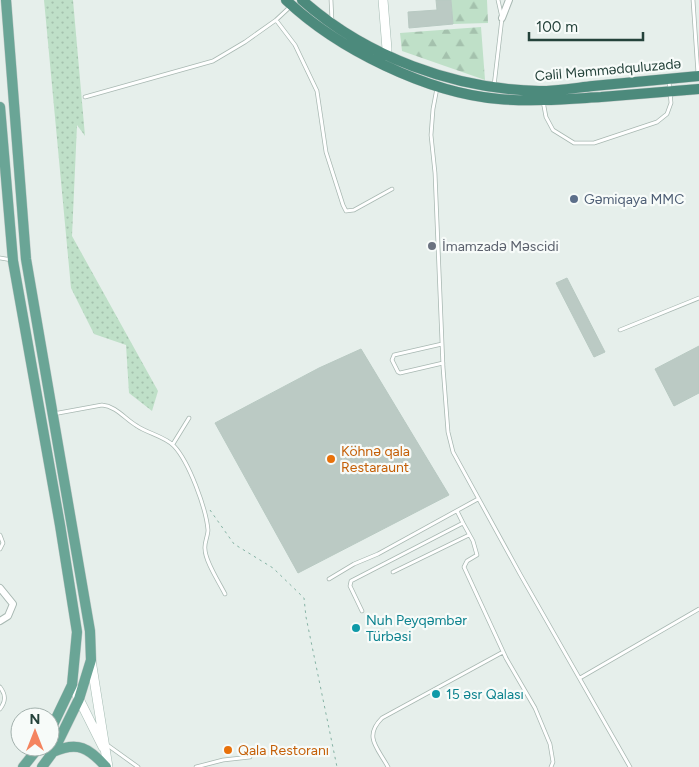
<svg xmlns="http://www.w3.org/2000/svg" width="699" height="767" font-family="Figtree,sans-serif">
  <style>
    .grass { fill: url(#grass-dots) }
    .forest { fill: url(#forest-firs) }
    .building { fill: #bbcac4; stroke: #b8c9c2 }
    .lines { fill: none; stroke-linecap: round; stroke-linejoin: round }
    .service-casing { stroke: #a8b8b2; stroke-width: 4.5 }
    .minor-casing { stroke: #a8b8b2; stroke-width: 8 }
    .secondary-casing { stroke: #a4bbb3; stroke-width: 10 }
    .primary-casing { stroke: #c2cac8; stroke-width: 11 }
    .trunk-casing { stroke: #c2cac8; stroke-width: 11 }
    .path { stroke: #86b3a5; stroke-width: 1; stroke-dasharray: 2.5 4; stroke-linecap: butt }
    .service { stroke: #fff; stroke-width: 3 }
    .minor { stroke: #fff; stroke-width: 6 }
    .secondary { stroke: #fff; stroke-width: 9 }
    .primary { stroke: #6aa596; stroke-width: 10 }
    .trunk { stroke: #4c8a7c; stroke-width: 10 }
    .service-dot { fill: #5c6f8a; stroke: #f7fbf9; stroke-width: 2 }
    .worship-dot { fill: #6b7280; stroke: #f7fbf9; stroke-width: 2 }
    .food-dot { fill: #e8710a; stroke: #f7fbf9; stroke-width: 2 }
    .culture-dot { fill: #0f9aa8; stroke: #f7fbf9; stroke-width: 2 }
    .labels { text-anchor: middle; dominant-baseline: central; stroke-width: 4.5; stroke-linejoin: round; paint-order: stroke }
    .street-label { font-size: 14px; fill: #24423a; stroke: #f7fbf9 }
    .service-label { font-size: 14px; fill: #4e5e75; stroke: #f7fbf9; text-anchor: start }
    .worship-label { font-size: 14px; fill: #5b616d; stroke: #f7fbf9; text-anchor: start }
    .food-label { font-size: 14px; fill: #c56008; stroke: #f7fbf9; text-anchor: start }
    .culture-label { font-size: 14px; fill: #0d838f; stroke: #f7fbf9; text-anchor: start }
  </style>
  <defs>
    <pattern id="grass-dots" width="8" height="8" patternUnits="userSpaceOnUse" patternTransform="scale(1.25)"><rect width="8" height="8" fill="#bfe0c8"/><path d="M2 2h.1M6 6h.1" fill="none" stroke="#a4c1ad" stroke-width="1.8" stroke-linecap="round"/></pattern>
    <pattern id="forest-firs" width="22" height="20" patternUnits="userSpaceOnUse" patternTransform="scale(1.25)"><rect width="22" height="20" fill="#bfe0c8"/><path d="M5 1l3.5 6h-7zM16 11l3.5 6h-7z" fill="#a4c1ad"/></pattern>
  </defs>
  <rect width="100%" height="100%" fill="#e6efeb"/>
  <path class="grass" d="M44,0H73L85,136L77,125L72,236L158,391L152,411L129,393L126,345L94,334L71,288Z"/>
  <path class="forest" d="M451,0H487L488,23L453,24Z
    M481,27L485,80L402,51L400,33Z"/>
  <path class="building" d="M436,0H451L453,24L409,28L408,12L437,10Z
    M567,278L605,352L594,357L556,283Z
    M699,346V393L674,406L655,369Z
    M361,349L449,495L298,573L215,423L319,368Z"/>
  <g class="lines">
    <g class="service-casing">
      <path id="service" d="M331,0L332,21
        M693,0L698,74
        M276,20L295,45L317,91L326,152L343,205L346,211L354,210L392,189
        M494,86L502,18L498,0
        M437,88L433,109L431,135L435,173L443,367L448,432L453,452L520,574L630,767
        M85,97L213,61L245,42L276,20L291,6
        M543,101L546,117L553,130L574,143H594L657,122L667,114L671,103L669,81
        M0,258L12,260
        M620,330L699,298
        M442,344L394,355L392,360L398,372L400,373L443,363
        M53,414L102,405C116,406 125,419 137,426C147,433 166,437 174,446C189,462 206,508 208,530C208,536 204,543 205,549C205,561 219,582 225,594
        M173,444L189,418
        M463,523L473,541L477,555L467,561L464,567L506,658L535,708L550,744L553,762L551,767
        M0,535L3,543L0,549
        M393,572L469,535
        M329,579L354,564L378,554L478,499
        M362,611L350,586L351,581L463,523L457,511
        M580,678L699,609
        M0,687C6,695 6,701 0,709
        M106,744L138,767
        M196,767L223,760L250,757
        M388,767C378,748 363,737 382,718L503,652"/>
    </g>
    <g class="minor-casing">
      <path id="minor" d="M502,18L509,0
        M0,588L13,604L8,616L0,621"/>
    </g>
    <g class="secondary-casing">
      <path id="secondary" d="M382,64L387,49L383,0
        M91,660L108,767
        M72,685L103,747"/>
    </g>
    <g class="primary-casing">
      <path id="primary" d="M6,0L26,259L90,631L91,660L79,699L53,752L42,767
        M0,107L13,261L60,525L77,632L72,685L50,731
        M53,752C78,741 89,748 106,767
        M23,767L39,747"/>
    </g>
    <g class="trunk-casing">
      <path id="trunk" d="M286,0C338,49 427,93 499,99C533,102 567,99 601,97C634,94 666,92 699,89
        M302,0C366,57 454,89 539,91C557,91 575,88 593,86C628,83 664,79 699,76"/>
    </g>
    <path class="path" d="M210,510L234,544L273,568L304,598L306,617L337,767"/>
    <use href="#service" class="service"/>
    <use href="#minor" class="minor"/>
    <use href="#secondary" class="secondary"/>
    <use href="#primary" class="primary"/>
    <use href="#trunk" class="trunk"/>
  </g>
  <circle class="service-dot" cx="574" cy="199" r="5"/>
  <circle class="worship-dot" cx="432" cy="246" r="5"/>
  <g class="food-dot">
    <circle cx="331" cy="459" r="5"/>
    <circle cx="228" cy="750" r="5"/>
  </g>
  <g class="culture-dot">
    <circle cx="356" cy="628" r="5"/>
    <circle cx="436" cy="694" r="5"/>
  </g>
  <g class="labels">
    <g class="street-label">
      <text transform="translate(608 70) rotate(-5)">Cəlil Məmmədquluzadə</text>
    </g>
    <g class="service-label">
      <text x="584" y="199">Gəmiqaya MMC</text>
    </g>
    <g class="worship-label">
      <text x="442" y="246">İmamzadə Məscidi</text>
    </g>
    <g class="food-label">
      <text x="341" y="451">Köhnə qala<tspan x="341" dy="16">Restaraunt</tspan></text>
      <text x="238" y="750">Qala Restoranı</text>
    </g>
    <g class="culture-label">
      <text x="366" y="620">Nuh Peyqəmbər<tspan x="366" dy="16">Türbəsi</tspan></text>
      <text x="446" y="694">15 əsr Qalası</text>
    </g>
  </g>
  <g transform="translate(35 732)"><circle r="24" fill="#f7fbf9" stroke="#a3b1ad"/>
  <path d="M0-4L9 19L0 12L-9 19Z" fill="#f4845f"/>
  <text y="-8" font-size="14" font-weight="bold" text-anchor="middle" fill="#24423a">N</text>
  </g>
  <path d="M529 32v8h114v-8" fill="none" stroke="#24423a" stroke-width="2.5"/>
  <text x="536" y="32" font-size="15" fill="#24423a" stroke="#f7fbf9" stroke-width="4" paint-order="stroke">100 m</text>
</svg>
